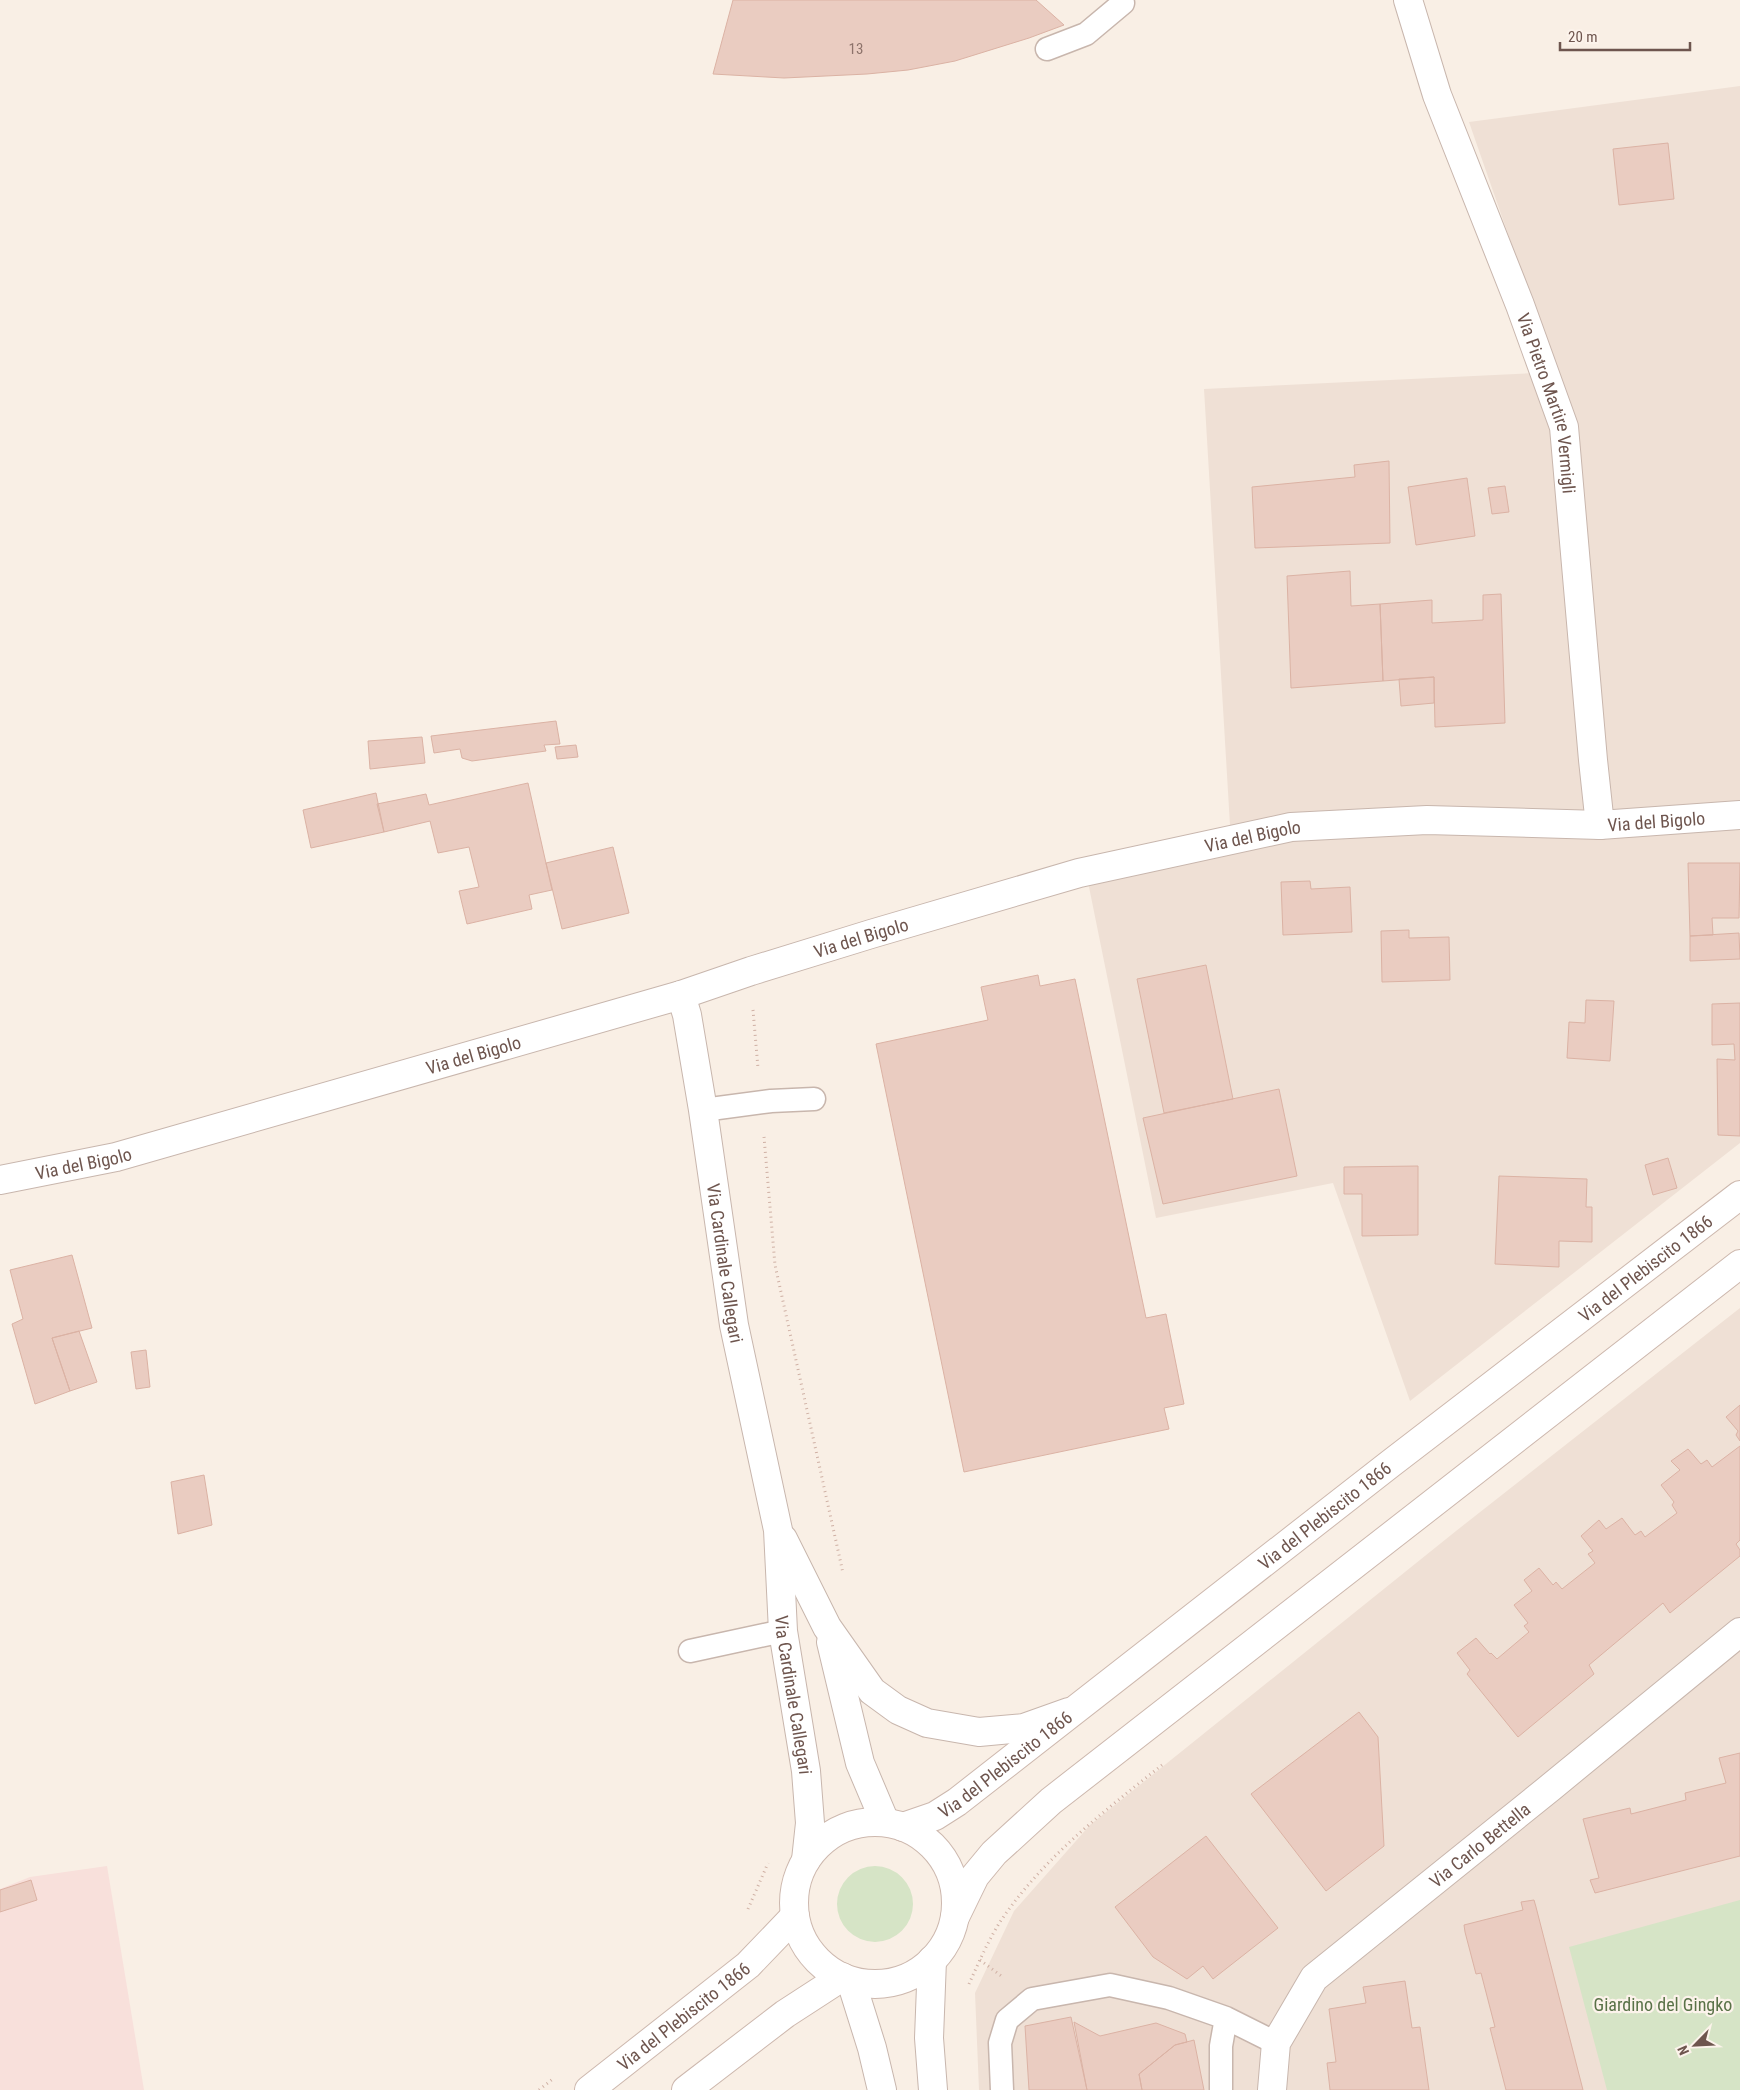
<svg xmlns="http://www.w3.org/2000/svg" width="1740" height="2090" font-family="'Roboto Condensed',sans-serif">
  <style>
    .residential { fill: #efe0d5 }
    .commercial { fill: #f8e0db }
    .green { fill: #d6e4c6 }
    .building { fill: #eaccc1; stroke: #dbb2a4 }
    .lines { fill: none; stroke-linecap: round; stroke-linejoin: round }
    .service-casing { stroke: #c8b6ad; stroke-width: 25 }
    .minor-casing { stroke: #c8b6ad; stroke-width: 30 }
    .secondary-casing { stroke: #cdb8ae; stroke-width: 30 }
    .path { stroke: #cfb0a4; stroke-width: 3; stroke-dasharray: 1 4; stroke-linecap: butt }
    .service { stroke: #fff; stroke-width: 22 }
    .minor { stroke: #fff; stroke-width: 28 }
    .secondary { stroke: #fff; stroke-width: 28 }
    .labels { text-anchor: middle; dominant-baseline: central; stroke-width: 4.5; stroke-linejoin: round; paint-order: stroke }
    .number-label { font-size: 15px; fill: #8d736b }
    .street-label { font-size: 18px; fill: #6e554e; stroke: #fcf3eb }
    .park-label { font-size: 18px; fill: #5a7248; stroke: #fcf3eb }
  </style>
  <rect width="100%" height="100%" fill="#f9efe5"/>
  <path class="residential" d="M1740,86V1143L1410,1401L1333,1183L1156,1218L1088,882L1231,842L1204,389L1556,372L1469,122Z
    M1740,1308V2090H979L975,1993L1014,1911L1090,1825L1456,1531Z"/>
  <path class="commercial" d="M107,1866L144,2090H0V1889L30,1877Z"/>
  <path class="green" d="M837 1904a38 38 0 1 1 76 0a38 38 0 1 1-76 0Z
    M1740,1900V2090H1607L1569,1947Z"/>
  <path class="building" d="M733,0H1036L1064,25L1029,38L955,61L908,70L867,74L784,78L713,74Z
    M1668,143L1674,199L1619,205L1613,149Z
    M1389,461L1390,543L1255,548L1252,487L1355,477L1354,465Z
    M1467,478L1475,536L1416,545L1408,487Z
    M1505,486L1509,512L1492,514L1488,488Z
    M1350,571L1351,606L1380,604L1383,681L1291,688L1287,576Z
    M1501,594L1505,723L1435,727L1434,677L1383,681L1380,604L1432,600V623L1483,620V595Z
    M1434,677V703L1401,706L1399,679Z
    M556,721L560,744L544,745L546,751L472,761L462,758L460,749L434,753L431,736Z
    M422,737L425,763L370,769L368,741Z
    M576,745L578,757L557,759L555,747Z
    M528,783L552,890L529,895L532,909L467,924L459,891L479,887L469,847L438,853L430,821L384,832L377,804L426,794L429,805Z
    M376,793L384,832L311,848L303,810Z
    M613,847L629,913L562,929L546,863Z
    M1688,863H1740L1739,918H1712L1713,935L1690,936Z
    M1310,881L1311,889L1350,887L1352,932L1283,935L1281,882Z
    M1409,930V938L1449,937L1450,980L1382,982L1381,931Z
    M1739,933L1740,959L1690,961V936Z
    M1206,965L1233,1099L1164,1113L1137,979Z
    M1038,975L1040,986L1075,979L1146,1318L1166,1314L1184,1404L1164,1408L1169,1429L964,1472L876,1044L988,1020L981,987Z
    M1586,1000L1614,1001L1610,1061L1567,1058L1569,1022L1585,1023Z
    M1740,1003V1136L1718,1135L1717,1059L1735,1060L1734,1044L1712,1045V1004Z
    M1279,1089L1297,1176L1163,1204L1143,1118Z
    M1668,1158L1677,1188L1653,1195L1645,1165Z
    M1418,1166V1235L1362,1236V1194H1344V1167Z
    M1499,1176L1587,1179L1586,1207H1592V1242L1559,1241V1267L1495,1264Z
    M72,1255L92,1328L52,1338L70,1391L35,1404L12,1324L23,1319L10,1270Z
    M79,1331L97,1382L70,1391L52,1338Z
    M146,1350L150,1387L136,1389L131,1352Z
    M1740,1405V1441L1736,1435L1738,1431L1726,1417Z
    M1740,1446V1540L1736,1544L1740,1550V1556L1670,1613L1663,1603L1589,1665L1594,1674L1518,1737L1467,1674L1470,1670L1457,1653L1476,1638L1490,1654L1491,1653L1497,1659L1529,1632L1524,1626L1528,1623L1514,1605L1532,1591L1524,1580L1539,1568L1553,1585L1556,1582L1562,1589L1595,1563L1588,1554L1593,1551L1581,1536L1599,1520L1606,1529L1622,1518L1635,1535L1641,1531L1645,1537L1677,1513L1672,1505L1674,1502L1661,1485L1680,1470L1671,1461L1688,1449L1701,1464L1707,1460L1712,1467Z
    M204,1475L212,1525L178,1534L171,1482Z
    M1359,1712L1378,1737L1384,1846L1326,1891L1251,1794Z
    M1740,1753V1856L1595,1893L1590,1880L1599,1878L1583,1819L1630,1808L1631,1814L1686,1800L1685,1793L1726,1783L1719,1758Z
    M1206,1836L1278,1928L1213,1979L1203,1966L1187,1979L1153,1957L1115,1907Z
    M31,1880L37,1900L0,1912V1890Z
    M1534,1900L1536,1907L1583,2090H1506L1490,2028L1495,2027L1481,1973L1476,1974L1465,1932L1464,1925L1523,1910L1521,1902Z
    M1405,1981L1412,2028L1420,2027L1429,2090H1330L1327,2063L1336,2062L1329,2009L1366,2003L1363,1987Z
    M1071,2017L1087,2090H1029L1025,2026Z
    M1074,2022L1100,2036L1156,2023L1185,2034L1187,2042L1175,2045L1139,2074L1142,2090H1087Z
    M1194,2040L1204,2090H1142L1139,2074L1175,2045Z"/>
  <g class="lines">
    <g class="service-casing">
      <path id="service" d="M1047,49L1086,34L1123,3
        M703,1110L771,1101L814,1099
        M690,1651L783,1631
        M1002,2090L1000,2043L1007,2020L1032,1999L1110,1985L1169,1998L1226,2018L1276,2043
        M1221,2090V2046L1226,2018"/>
    </g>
    <g class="minor-casing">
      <g id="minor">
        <path id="s1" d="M1408,0L1437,95L1520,305L1564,427L1593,760L1600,825"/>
        <path id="s2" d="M681,995L687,1015L703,1110L734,1325L778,1530L783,1631L806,1771L810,1823L806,1860"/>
        <path id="s3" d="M0,1180L116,1157L681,995L751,971L871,934L1079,873L1291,827L1427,820L1600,825L1740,815"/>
        <path d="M783,1539L827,1627L872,1691L898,1710L927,1723L979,1732L1024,1728L1069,1712"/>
        <path d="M831,1642L860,1763L885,1822"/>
        <path d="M932,1960L929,2038L933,2090"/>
        <path d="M851,1981L872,2048L882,2090"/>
        <path id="s4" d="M1272,2090L1276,2043L1314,1978L1551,1787L1740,1632"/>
      </g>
    </g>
    <g class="secondary-casing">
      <g id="secondary">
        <circle cx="875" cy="1903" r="81"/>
        <path id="s5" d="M903,1827L935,1816L957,1802L1390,1464L1740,1195"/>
        <path d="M955,1917L975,1876L994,1853L1051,1801L1740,1264"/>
        <path id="s6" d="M589,2090L748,1965L795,1916"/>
        <path d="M686,2090L785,2014L842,1977"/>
      </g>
    </g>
    <path class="path" d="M753,1010L758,1068
      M764,1137L775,1265L843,1573
      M748,1909L768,1863
      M980,1960L1004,1978
      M969,1984C978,1964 988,1941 1000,1922C1042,1859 1103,1812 1162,1765
      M539,2090L554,2078"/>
    <use href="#service" class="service"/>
    <use href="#minor" class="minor"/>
    <use href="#secondary" class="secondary"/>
  </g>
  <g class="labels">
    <g class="number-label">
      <text x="856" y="49">13</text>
    </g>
    <g class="street-label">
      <text stroke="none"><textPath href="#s1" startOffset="428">Via Pietro Martire Vermigli</textPath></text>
      <text stroke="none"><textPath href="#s3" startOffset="1705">Via del Bigolo</textPath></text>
      <text stroke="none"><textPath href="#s3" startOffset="1300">Via del Bigolo</textPath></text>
      <text stroke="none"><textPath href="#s3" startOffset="895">Via del Bigolo</textPath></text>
      <text stroke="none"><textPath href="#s3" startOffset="490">Via del Bigolo</textPath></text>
      <text stroke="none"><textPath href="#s3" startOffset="85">Via del Bigolo</textPath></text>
      <text stroke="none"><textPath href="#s2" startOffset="272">Via Cardinale Callegari</textPath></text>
      <text stroke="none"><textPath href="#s5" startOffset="931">Via del Plebiscito 1866</textPath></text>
      <text stroke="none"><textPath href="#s5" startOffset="526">Via del Plebiscito 1866</textPath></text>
      <text stroke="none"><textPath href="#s2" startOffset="710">Via Cardinale Callegari</textPath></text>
      <text stroke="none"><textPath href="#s5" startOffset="121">Via del Plebiscito 1866</textPath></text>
      <text stroke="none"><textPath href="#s4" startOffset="335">Via Carlo Bettella</textPath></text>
      <text stroke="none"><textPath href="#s6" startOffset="120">Via del Plebiscito 1866</textPath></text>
    </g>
    <g class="park-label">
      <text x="1663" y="2004">Giardino del Gingko</text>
    </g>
  </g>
  <g transform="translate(1695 2045) rotate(246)" stroke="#fcf3eb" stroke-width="4" paint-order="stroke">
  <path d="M0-4L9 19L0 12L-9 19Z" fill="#6e554e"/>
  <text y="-8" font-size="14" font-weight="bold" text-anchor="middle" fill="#6e554e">N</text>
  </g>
  <path d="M1560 42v8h130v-8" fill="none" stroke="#6e554e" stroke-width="2.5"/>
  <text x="1568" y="42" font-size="15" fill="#6e554e" stroke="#fcf3eb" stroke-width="4" paint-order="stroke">20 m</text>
</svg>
